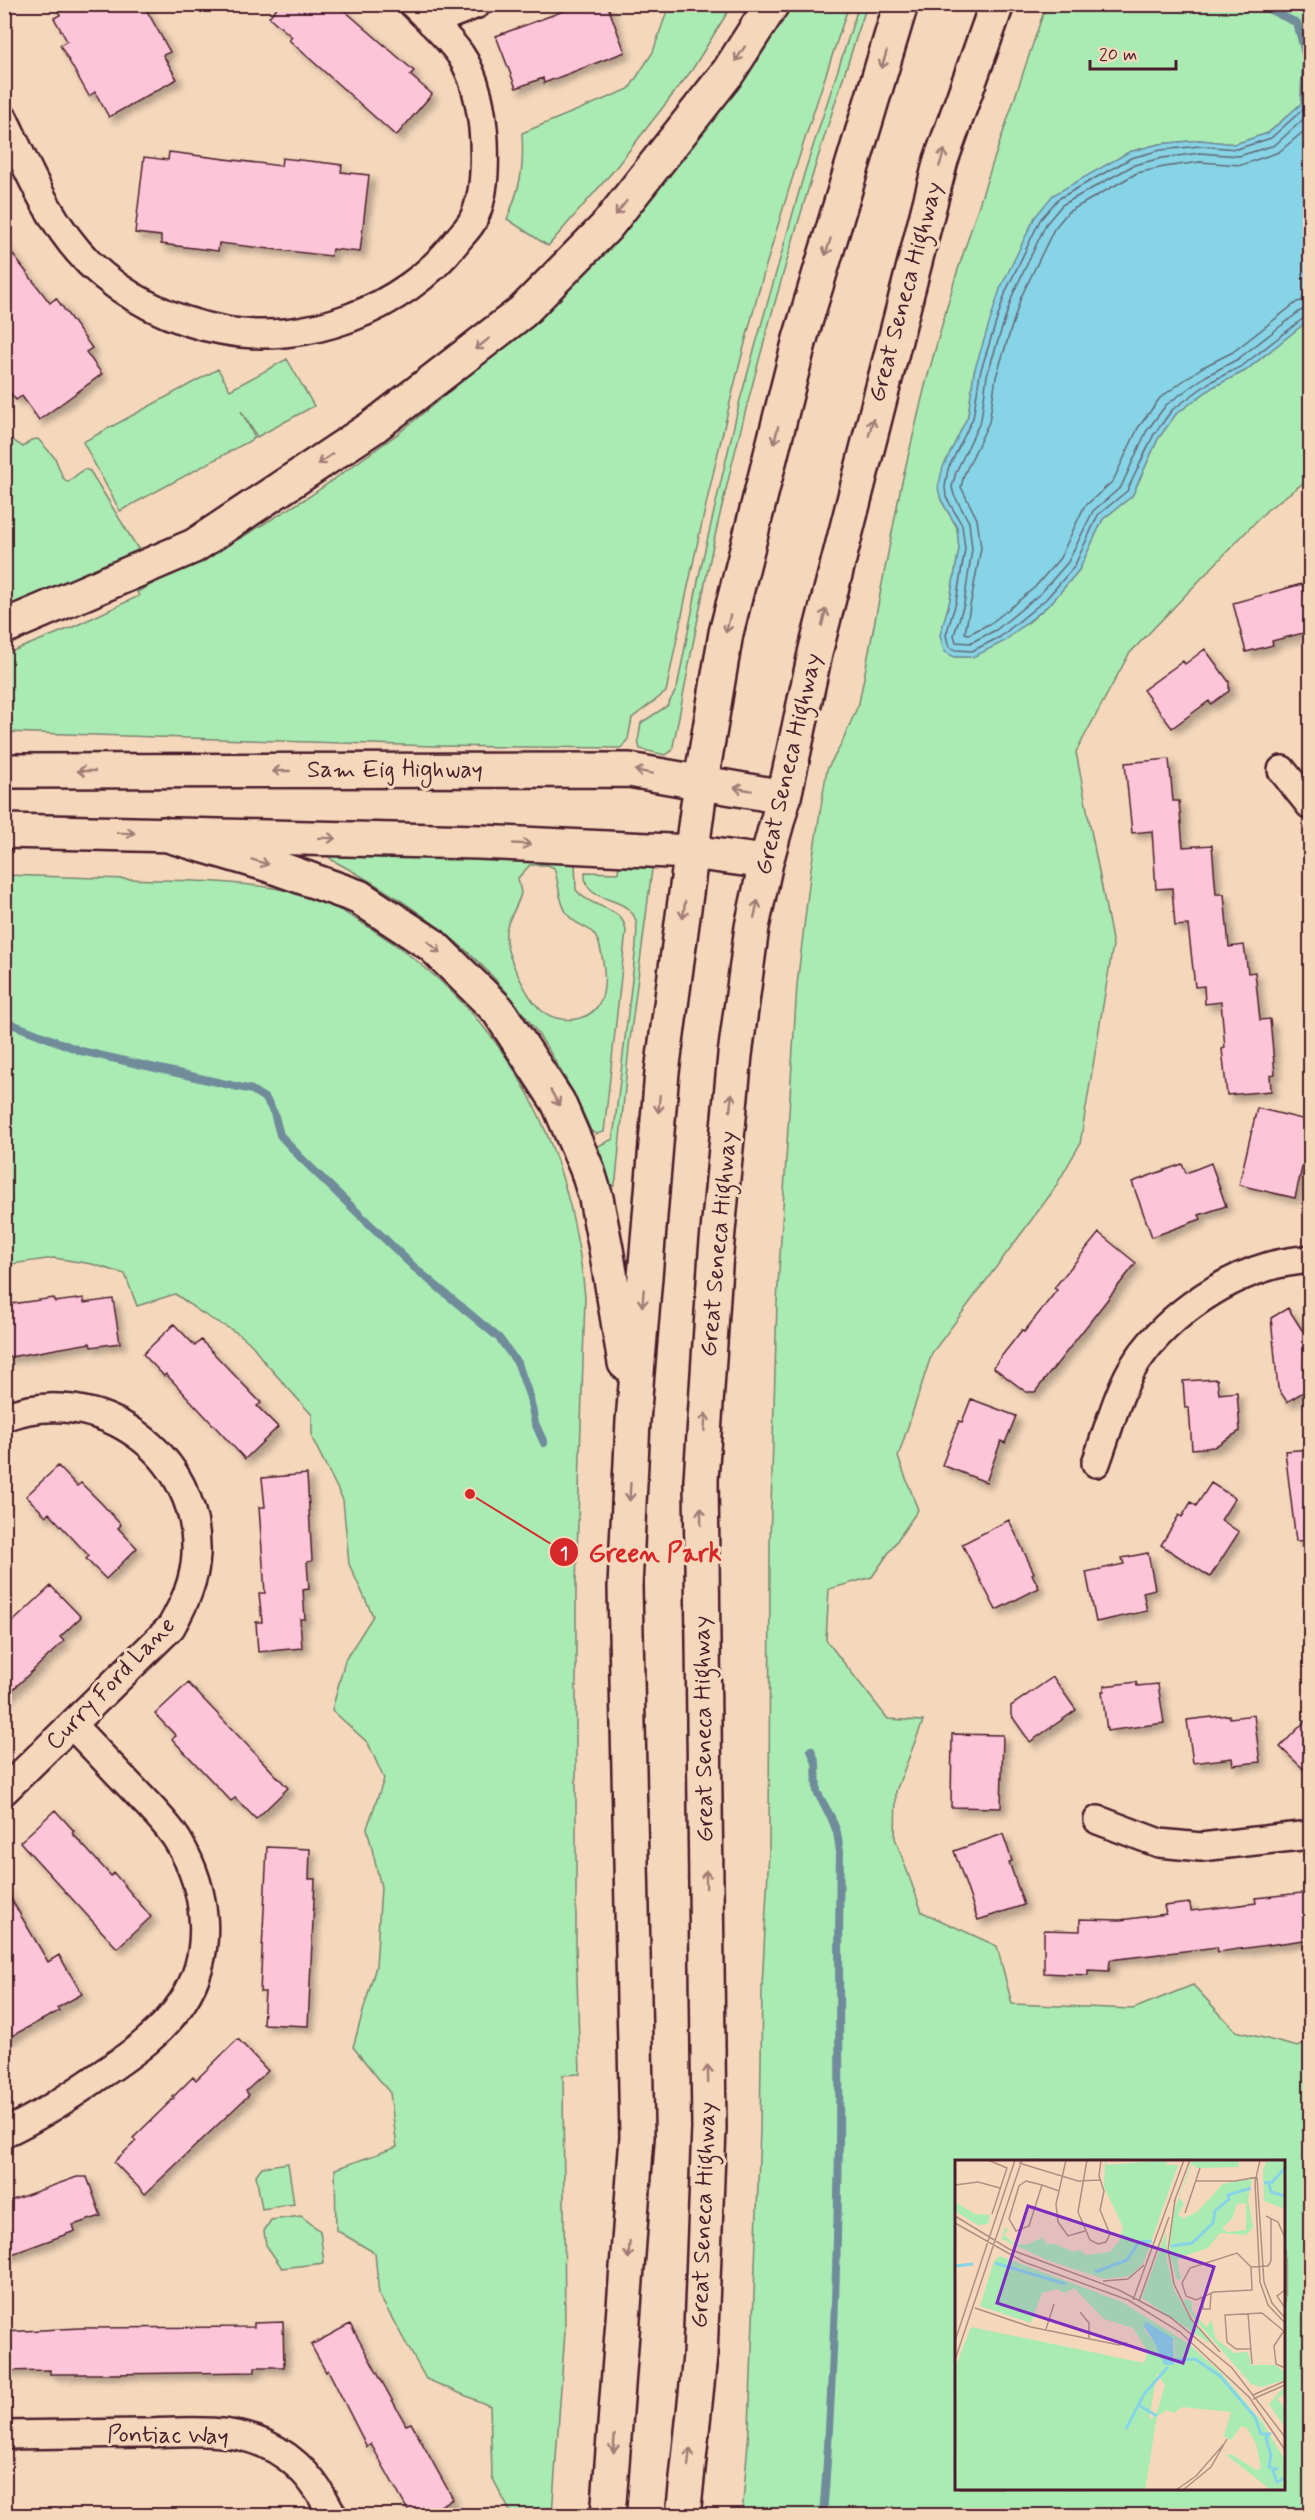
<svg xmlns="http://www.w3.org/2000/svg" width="1315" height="2520" font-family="Mynerve,sans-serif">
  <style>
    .green { fill: #aaebb3; stroke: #7a856f; stroke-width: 1.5; fill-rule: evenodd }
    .water { fill: #87d4e6; stroke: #6f8c9b; stroke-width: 1.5 }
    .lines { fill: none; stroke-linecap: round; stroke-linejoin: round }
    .shore { stroke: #626776; stroke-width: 1.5 }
    .stream { stroke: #6f8c9b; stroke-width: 8 }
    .building { fill: #fec5d8; stroke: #4a1f2b; stroke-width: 1.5; filter: url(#shadow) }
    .minor-casing { stroke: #4a1f2b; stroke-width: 32 }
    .primary-casing { stroke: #4a1f2b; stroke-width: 38 }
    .minor { stroke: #f5d8bc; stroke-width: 27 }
    .primary { stroke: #f5d8bc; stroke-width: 33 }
    .oneway { stroke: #a07c74 }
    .labels { text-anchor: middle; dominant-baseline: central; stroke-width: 6; stroke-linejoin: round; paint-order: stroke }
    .street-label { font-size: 24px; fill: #4a1f2b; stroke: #f5d8bc }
    .inset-river { fill: none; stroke: #87d4e6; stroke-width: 3 }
    .inset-road { fill: none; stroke: #b18e82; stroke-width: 1.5 }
    .view { fill: #7b2cbf; fill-opacity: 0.15; stroke: #7b2cbf; stroke-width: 3 }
    .inset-edge { fill: none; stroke: #4a1f2b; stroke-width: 3 }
    .leader { fill: none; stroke: #d62828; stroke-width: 2 }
    .callout-dot { fill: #d62828; stroke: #f5d8bc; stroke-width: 2 }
    .mark-label { font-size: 18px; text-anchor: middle; font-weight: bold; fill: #fff }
    .callout-label { font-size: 26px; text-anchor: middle; font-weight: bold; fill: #d62828; stroke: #f5d8bc; stroke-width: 6; stroke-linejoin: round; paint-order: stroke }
  </style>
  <defs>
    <filter id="shadow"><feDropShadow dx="5.5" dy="5.5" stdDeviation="3" flood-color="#0004"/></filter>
  </defs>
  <rect width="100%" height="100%" fill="#f5d8bc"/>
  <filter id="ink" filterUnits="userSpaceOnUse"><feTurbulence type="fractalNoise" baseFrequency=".0167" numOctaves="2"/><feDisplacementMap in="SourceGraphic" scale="12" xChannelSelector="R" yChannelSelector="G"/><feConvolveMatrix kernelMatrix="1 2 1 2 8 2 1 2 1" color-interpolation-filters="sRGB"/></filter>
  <g filter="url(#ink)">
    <path class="green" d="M669,5H732L692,70L614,170L548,246L507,219C521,185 524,169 522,133L629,89L653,52Z
      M783,5H849C817,101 785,197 758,294C722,426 693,559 666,692L632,718L628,739L621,748L434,746L5,732V654L73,627L139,596L137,592L239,539L310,496L399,433L492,356L521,330Z
      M859,5H867C812,170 762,336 722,506C702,588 689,670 672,751L665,755L640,749L638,741L641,723L667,706L677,688L700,571L740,400L804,174Z
      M1046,5H1310V96L1268,133L1235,144L1200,140L1159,144L1129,152L1098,170L988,331L974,372L968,416L943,468L941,500L957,527L959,549L950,600L940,636L954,657H973L1029,622L1051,603L1079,570L1103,519L1132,496L1158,439L1176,414L1213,387L1245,371L1310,319V478L1267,510L1129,654L1076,752L1113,945L1080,1144L1053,1191L932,1353L898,1457L918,1510L872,1577L829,1589L826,1640L888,1719L923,1721L896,1791L895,1838L922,1912L997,1946L1012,2004L1133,2009L1193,1985L1236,2031L1298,2047L1310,2041V2515L742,2516L749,2429L760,2130L762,1987L769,1851L770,1543L777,1302L797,985L811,868L827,769L841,745L859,703L901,486L925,386L954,282L986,183ZM956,2162H1284V2488H956Z
      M287,359L314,406L257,437L241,411L255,438L120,511L83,442L218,369L230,390Z
      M4,434L23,447L31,440L38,439L55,458L63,478L68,482L84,469L90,471L140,552L5,611Z
      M331,855L575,860L576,890C592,910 623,905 626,931L604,1132L596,1134L591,1131C533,999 459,927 332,860L329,857ZM530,865H548L554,868C559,882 559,905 569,916C580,930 593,923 600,947C607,975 610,1013 576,1019C564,1021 550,1018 541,1010C531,1001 524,987 518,975C512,963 504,945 506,931C508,917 518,907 521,893L518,878Z
      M619,862L650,864L652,869L629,1047L616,1179L614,1186L609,1184L598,1146L613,1139L636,946C636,938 638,929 636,921C627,892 583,907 585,872L618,873Z
      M5,875C56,877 107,878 158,880C203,881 250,882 294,892C327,899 362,922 390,941C515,1028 571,1148 585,1297L576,1585V1946L580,2074L563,2075L565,2331L552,2515H512L492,2477L490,2406L426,2379L379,2295L375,2253L336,2230L335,2169L397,2147L390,2093L353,2047L376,1966L381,1887L367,1828L384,1779L368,1743L332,1710L345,1660L373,1616L349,1564L343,1500L312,1438V1415L261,1358C246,1331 225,1329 202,1313C193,1308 185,1300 175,1294L137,1306L125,1274L92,1264L54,1258L5,1265Z
      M288,2163L294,2204L262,2209L256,2175L262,2167Z
      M301,2216L320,2231L324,2263L282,2268L266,2245L264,2231L271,2220Z"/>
    <path class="water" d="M1310,96V319L1245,371L1213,387L1176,414L1158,439L1132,496L1103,519L1079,570L1051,603L1003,642L973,657H954L944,651L940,635L950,600L959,549L957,527L941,500L938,488L943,467L968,416L974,372L1000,289L1035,217L1053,195L1129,152L1159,144L1200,140L1235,144L1268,133Z"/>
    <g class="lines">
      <path class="shore" d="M1310,103L1271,138L1237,149L1200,146L1161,150L1131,158L1058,199L1040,220L1006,291L980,373L973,418L948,469L945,487L946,497L962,525L965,549L956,602L946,635L949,647L956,650L972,651L1000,637L1046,599L1074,567L1098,515L1127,491L1153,436L1172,410L1210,382L1242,366L1305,317L1310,315
        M1310,113L1275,145L1239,156L1200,153L1162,158L1134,165L1062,205L1046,224L1013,294L987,375L981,420L956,472L952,487L954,495L969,522L972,549L964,604L954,635L956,642L970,643L996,630L1041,593L1068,562L1093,511L1121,487L1146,432L1166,405L1206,376L1238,359L1300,311L1310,308
        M1310,126L1279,152L1241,165L1200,162L1164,167L1137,173L1068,212L1054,229L1021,297L996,377L989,422L964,475L961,487L977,519L981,548L965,633L969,634L991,623L1014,605L1035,587L1060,558L1084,507L1113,481L1138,428L1160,398L1201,368L1233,352L1297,302L1310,299"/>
      <path class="stream" d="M1258,4L1297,23L1306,57L1304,100
        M4,1021L81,1051L252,1090L266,1099L274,1113L280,1135L301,1158L416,1269L499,1338L518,1364L530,1398L535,1423L544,1443
        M811,1750L816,1763L817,1792L831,1817L837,1832L840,1852C838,1949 840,2046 839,2143C837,2267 833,2392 823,2516"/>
    </g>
    <path class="building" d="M54,4H143L170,52L163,55L177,79L109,117L95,92L89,96L60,45L67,41L54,18L60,15Z
      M280,4H337L414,71L410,75L432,94L396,136L289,40L292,37L269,17Z
      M594,4H607L625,52L544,83L543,78L516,88L496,36L577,6L579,10Z
      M169,152L281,166L282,158L327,163L342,165L341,172L369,175L360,252L332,249L331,256L219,243L218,251L161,244V236L135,233L144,157L168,160Z
      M4,243L50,303L56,298L92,348L86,352L102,374L39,420L22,396L16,400L4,385Z
      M1302,584L1311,615V631L1272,641L1273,645L1246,652L1233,603Z
      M1205,649L1229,682V691L1211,704L1209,701L1172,728L1143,690L1183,661L1185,664Z
      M1169,759L1173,801H1179L1183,847L1212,845L1216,894H1224L1229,947L1244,945L1248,973L1255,972L1260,1020L1270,1019L1275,1074L1270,1075L1271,1091L1227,1095L1222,1049L1225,1048L1221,1002L1205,1004L1204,986L1195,987L1188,925L1175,926L1172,888L1156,889L1152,831L1132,833L1125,763Z
      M1257,1108L1310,1121L1304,1145L1307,1146L1295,1198L1239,1185Z
      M1211,1163L1226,1206L1199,1215L1201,1219L1152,1237L1132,1182L1182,1164L1186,1173Z
      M1099,1233L1136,1263L1035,1392H1026L993,1367L1022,1330L1024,1332L1057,1290L1054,1288Z
      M54,1298L55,1302L84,1298V1303L113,1299L120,1343L91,1347L90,1343L4,1358V1305Z
      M1288,1308L1302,1330L1311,1325V1387L1287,1402L1278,1388L1271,1318Z
      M174,1324L195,1346L201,1340L261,1403L257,1406L278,1427L245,1459L166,1374L164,1376L143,1354Z
      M1217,1379L1219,1394L1237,1392L1240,1431L1214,1447L1192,1449L1189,1408H1185L1183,1381Z
      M971,1399L1016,1416L1005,1443L1001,1441L986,1482L942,1465L959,1421L962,1422Z
      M1311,1449V1540L1296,1541L1285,1451Z
      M58,1466L77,1486L81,1483L102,1504L121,1525L118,1528L137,1548L106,1579L86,1559L89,1556L49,1513L46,1516L26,1496Z
      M307,1474L312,1561L307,1562L309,1589L303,1590L305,1619H300L302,1648L258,1652L256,1622H262L259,1593H265L259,1507H265L262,1478Z
      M1211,1483L1235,1498L1221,1520L1239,1532L1210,1577L1161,1545L1179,1515L1182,1517L1191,1502L1196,1506Z
      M1009,1520L1034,1573L1032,1574L1039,1588L996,1610L962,1544Z
      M1148,1553L1155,1589L1143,1592L1147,1611L1096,1622L1086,1572L1124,1564L1122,1558Z
      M51,1586L81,1617L60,1637L64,1641L4,1698V1630Z
      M1053,1677L1076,1710L1030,1742L1011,1715V1706Z
      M1136,1682L1137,1686L1158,1684L1164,1723L1107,1731L1102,1691H1104V1686Z
      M188,1683L288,1788L256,1819L235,1798L231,1801L172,1739L176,1736L155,1714Z
      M1229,1715L1230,1718L1254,1715L1260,1762L1233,1765L1232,1758L1193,1763L1187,1720Z
      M1311,1715V1776L1280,1747Z
      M952,1734L1003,1735L1001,1808L951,1807Z
      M55,1810L74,1831L72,1833L111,1876L114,1873L151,1917L117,1948L20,1842Z
      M1003,1834L1012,1861L1009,1862L1024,1905L978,1920L954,1851Z
      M267,1847L310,1849L309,1879H315L308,2026L263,2024L265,1992H260Z
      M4,1887L48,1962L59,1955L82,1994L57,2008L59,2011L4,2040Z
      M1311,1892V1939L1218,1952L1217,1947L1110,1960L1109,1971L1088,1970V1975L1044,1973V1930L1080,1931V1919L1120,1920L1166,1914L1164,1906L1190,1903L1191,1911L1256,1903L1255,1898Z
      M238,2039L268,2071L246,2091L249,2095L145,2194L114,2162L136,2141L133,2138L174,2098L173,2097L193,2077L196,2080Z
      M77,2177H87L101,2216L73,2225L75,2231L4,2257V2203Z
      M283,2322L284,2367H255V2372L110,2374H50V2370L4,2371V2332L80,2328L254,2327V2323Z
      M350,2324L406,2425L411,2423L453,2499L422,2516H411L371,2444L367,2447L328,2370L326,2372L311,2345Z"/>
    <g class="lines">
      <g class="minor-casing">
        <path id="minor" d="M431,22L477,4
          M4,119C28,169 49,223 89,263C124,297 172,321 221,330C305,347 404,309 456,242C461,235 469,228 473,220C485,196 485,167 484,140C482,110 477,79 460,54C447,36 429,20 413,4
          M1282,770L1310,805
          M4,1417C98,1381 200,1454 196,1554C195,1581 184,1604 171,1627L4,1791
          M1096,1463C1106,1436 1118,1393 1132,1369C1161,1321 1217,1281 1270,1266C1283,1262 1297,1261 1310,1259
          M1098,1820L1159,1843L1201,1847L1310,1835
          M4,2133C39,2117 71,2096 102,2074C132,2054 163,2032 183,2001C215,1952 207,1889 178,1841C167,1823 150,1807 136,1792C115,1770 94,1748 73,1726
          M4,2435C50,2434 96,2434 142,2433C181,2432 228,2427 265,2444C298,2459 317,2484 333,2516"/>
      </g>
      <g class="primary-casing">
        <path id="primary" d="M4,627L194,546L373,427L522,312L606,227L729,71L772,4
          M4,771L629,770L784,797
          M4,831L479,842L691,852L766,862
          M164,834L266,864L359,897L432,945L498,1010L558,1102L587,1169L596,1198L606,1249L625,1363
          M608,2516L637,2137L625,1587L633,1421L662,1072L701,782L726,633L800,339L901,4
          M683,2516L700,2356L709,2128L701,1480L716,1252L735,1055L752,927L766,862L784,797L816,649L941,160L997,4"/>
      </g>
      <use href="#minor" class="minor"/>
      <use href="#primary" class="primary"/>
    </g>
    <defs><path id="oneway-shaft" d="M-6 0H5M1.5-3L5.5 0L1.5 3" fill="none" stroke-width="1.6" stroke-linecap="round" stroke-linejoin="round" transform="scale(1.5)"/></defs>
    <g class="oneway">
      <use href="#oneway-shaft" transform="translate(740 54) rotate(123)"/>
      <use href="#oneway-shaft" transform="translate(884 60) rotate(107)"/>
      <use href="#oneway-shaft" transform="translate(942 158) rotate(-72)"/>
      <use href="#oneway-shaft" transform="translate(621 208) rotate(128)"/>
      <use href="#oneway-shaft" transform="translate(828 247) rotate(107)"/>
      <use href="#oneway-shaft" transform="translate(482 344) rotate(142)"/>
      <use href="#oneway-shaft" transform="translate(871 427) rotate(-76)"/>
      <use href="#oneway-shaft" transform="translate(776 435) rotate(104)"/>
      <use href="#oneway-shaft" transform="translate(325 459) rotate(146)"/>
      <use href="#oneway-shaft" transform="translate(824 617) rotate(-76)"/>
      <use href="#oneway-shaft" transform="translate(728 624) rotate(104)"/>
      <use href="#oneway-shaft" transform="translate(86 771) rotate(180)"/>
      <use href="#oneway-shaft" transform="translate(281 771) rotate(180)"/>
      <use href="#oneway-shaft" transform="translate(644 772) rotate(-170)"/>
      <use href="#oneway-shaft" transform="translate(743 789) rotate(-170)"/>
      <use href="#oneway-shaft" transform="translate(126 833) rotate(1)"/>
      <use href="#oneway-shaft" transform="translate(327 838) rotate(1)"/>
      <use href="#oneway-shaft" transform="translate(522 844) rotate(3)"/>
      <use href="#oneway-shaft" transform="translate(260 862) rotate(17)"/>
      <use href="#oneway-shaft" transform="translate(756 909) rotate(-78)"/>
      <use href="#oneway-shaft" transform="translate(684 910) rotate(98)"/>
      <use href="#oneway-shaft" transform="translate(434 947) rotate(41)"/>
      <use href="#oneway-shaft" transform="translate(555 1098) rotate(60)"/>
      <use href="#oneway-shaft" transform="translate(731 1102) rotate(-84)"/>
      <use href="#oneway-shaft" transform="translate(659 1104) rotate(95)"/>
      <use href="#oneway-shaft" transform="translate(643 1298) rotate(95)"/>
      <use href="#oneway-shaft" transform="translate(705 1422) rotate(-86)"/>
      <use href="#oneway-shaft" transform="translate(630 1492) rotate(93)"/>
      <use href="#oneway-shaft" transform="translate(701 1516) rotate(-91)"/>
      <use href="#oneway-shaft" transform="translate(706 1879) rotate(-91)"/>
      <use href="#oneway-shaft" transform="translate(708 2074) rotate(-91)"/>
      <use href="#oneway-shaft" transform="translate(629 2250) rotate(94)"/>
      <use href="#oneway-shaft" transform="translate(614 2444) rotate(94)"/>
      <use href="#oneway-shaft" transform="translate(689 2457) rotate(-84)"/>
    </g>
  </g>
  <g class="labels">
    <g class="street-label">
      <text transform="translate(906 292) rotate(-75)">Great Seneca Highway</text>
      <text transform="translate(789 764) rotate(-77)">Great Seneca Highway</text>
      <text x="395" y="770">Sam Eig Highway</text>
      <text transform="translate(719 1244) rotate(-85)">Great Seneca Highway</text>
      <text transform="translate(111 1684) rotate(-46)">Curry Ford Lane</text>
      <text transform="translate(704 1729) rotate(-91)">Great Seneca Highway</text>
      <text transform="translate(704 2215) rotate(-88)">Great Seneca Highway</text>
      <text transform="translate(168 2436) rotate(1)">Pontiac Way</text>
    </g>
  </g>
  <g transform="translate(955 2160)">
    <rect width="330" height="330" fill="#f5d8bc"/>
    <path d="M150,0L152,5L211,0L212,5H223L189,102L175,116L149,119L92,100L47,79L50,67L53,70L49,75L60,84L70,85L87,78L92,84H100L119,92L125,90L131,95L155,92L165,80L168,67L149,27ZM237,0H283L284,7L242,8L237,4L224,38L229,43L223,55L229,58L242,52L268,24L297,18L293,40L298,67L291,75L265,73L253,88L226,97L222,100L226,119L222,120L214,91L219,51ZM291,43V70L273,72L267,69L278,57L282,44ZM312,0H330V49L309,41L308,10ZM0,42L20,54L35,55L33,64L23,65L0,51ZM211,72L212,102L219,130L233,155L257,185L187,138ZM45,96L167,142L234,184L266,213L308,263L330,300V330H316L270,294L278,295L301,310L306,308L301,284L292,268L286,266L276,280L269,276L276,252L227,247L219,253L212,250L202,256L190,330H0V208L16,167L189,203L193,192L178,168L149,159L119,128L110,133L102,129L87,133L76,163L25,146L39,101ZM190,161L219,180L220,204L209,205L200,183L189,170ZM202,213L210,225L201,255L194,260ZM231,139L237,142V151L251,167L257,160L260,178L279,193L293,192L296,205H320L330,212V220L306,227L296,224L237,156L228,141ZM327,229H330V234L322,238L330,249V268L314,244Z" fill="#aaebb3" fill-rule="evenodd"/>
    <path d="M190,161L218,178L219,205H209L200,183L189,167Z" fill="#87d4e6"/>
    <path class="inset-river" d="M309,23L317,22L330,8M314,23L316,32L330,36M216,86L237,83L258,63L260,51L274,39L273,35L296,28M40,103L111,124M0,106L18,104M140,112L172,100L184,82L197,81M220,200L240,199L265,216L300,257L306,274H314L311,278L316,295L314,307L321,309L318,311L322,322L330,318M185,246L202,256M171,269L189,234L213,207"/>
    <path class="inset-road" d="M33,0L52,8L37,54M111,0L101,44L103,62L113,76L130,71M132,0L123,52L135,80L143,84L151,82L155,74L145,50L149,31L144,16L146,0M305,0L300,22L305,122L313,145L330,163M64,3L123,21L145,20M302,17L309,122L317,143L330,158M71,21L87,25L74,66L61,71L54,59L64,26ZM240,21H280L302,17M0,25L23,22L45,28M87,25L104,31M220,40L213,90L219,124L236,159L265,192M219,42L235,0M230,53L245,8M0,56L54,89L164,130L215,157L277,208L330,277M311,56L323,62L330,78M316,58V101M0,63L69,102L173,140L225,172L294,237L330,290M282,93L296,107L297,130L259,132L241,140L231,136L227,123L235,108ZM296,107L313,106L316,101M148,121L173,119L189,105M330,130L322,136L330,148M247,138L248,149H255L256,133M178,140L229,0M184,141L214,57M20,148L76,167L164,185L172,183M125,152L134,163V178M293,153L297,204M91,169L99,144M330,169L319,186L321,204L330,208M0,181L60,0M295,189H281L272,182L270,155L307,153L330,172M0,200L67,0M298,235L330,221M298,239L330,225M221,330L241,316L269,284M228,330L256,307L272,279"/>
    <path class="view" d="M73,46L259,107L228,203L42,143Z"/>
    <rect width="330" height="330" class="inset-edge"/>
  </g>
  <path class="leader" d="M470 1494L564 1552"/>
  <g class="callout-dot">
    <circle cx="470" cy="1494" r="6"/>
    <circle cx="564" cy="1552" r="15"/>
  </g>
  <g class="mark-label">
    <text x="564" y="1559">1</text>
  </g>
  <g class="callout-label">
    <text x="655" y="1561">Green Park</text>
  </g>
  <rect width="1315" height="2520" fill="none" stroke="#f5d8bc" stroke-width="24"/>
  <rect x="12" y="12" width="1291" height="2496" fill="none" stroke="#4a1f2b" stroke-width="2" filter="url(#ink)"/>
  <path d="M1090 60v9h86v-9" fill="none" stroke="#4a1f2b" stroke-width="3"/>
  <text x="1099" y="60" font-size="18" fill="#4a1f2b" stroke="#f5d8bc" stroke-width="4.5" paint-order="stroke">20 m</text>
</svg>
